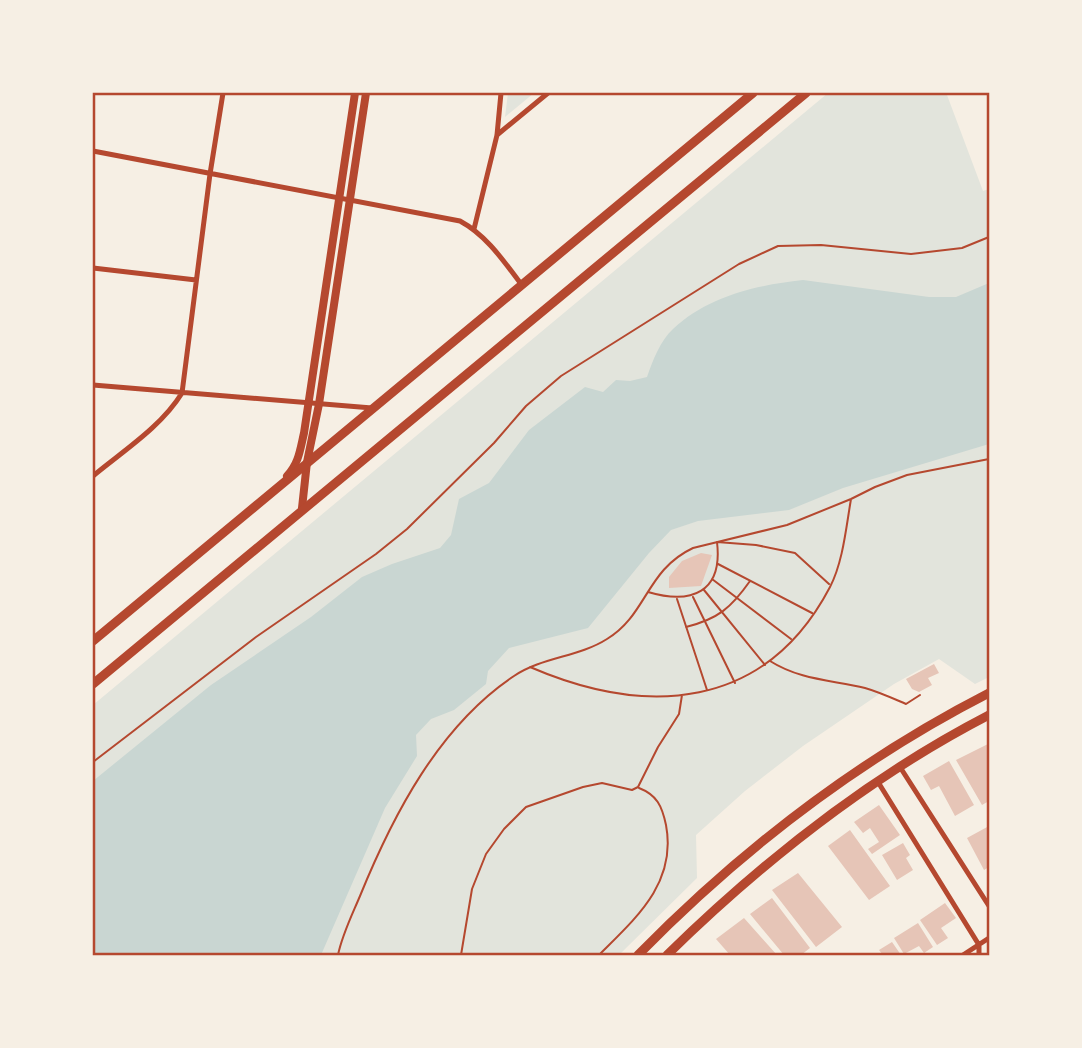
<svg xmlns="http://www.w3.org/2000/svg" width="1082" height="1048" font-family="'Exo 2',sans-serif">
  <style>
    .green { fill: #e2e4dc }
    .water { fill: #c9d6d2 }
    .building { fill: #e6c5b7 }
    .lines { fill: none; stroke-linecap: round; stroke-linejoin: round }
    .path { stroke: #b5482f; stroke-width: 2 }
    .minor { stroke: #b5482f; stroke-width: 5 }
    .secondary { stroke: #b5482f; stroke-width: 8 }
    .primary { stroke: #b5482f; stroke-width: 9 }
    .neatline { fill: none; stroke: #b5482f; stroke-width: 2.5 }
  </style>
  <rect width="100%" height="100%" fill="#f6efe4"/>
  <path class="green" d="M508,93H534L505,117Z
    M828,93H952L947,95L983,191L989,189V677L975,684L939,659L894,684L803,746L745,791L696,835L697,878L619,955H93V705Z"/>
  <path class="water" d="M803,280L929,297H956L989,283V444L843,488L789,510L698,521L671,530L649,553L588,628L509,648L488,671L486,684L454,710L431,719L416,735L417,756L385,808L321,955H93V781L211,685L311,617L362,577L392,564L440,548L451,535L459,499L489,483L529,430L585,387L603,392L616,380L630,381L647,377C653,360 660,341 673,329C708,296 757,285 803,280Z"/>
  <path class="building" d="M701,553L712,555L701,586L669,588V577L682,561Z
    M934,664L939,673L928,678L932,685L919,692L912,689L906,679Z
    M988,744L989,801L982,805L956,760Z
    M949,761L974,805L955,816L939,786L931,790L923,776Z
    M879,805L900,835L872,854L868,849L879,842L870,828L863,833L854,822Z
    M989,826V867L984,870L967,838Z
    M850,830L890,886L869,900L828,846Z
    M903,843L910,855L906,858L913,870L897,880L882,855Z
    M798,873L842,927L816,947L772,890Z
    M772,898L810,948L801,955H784L750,914Z
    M945,903L956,918L941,928L948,938L937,945L920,920Z
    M744,918L777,955H730L716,939Z
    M918,923L933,947L924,953L919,946L904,954L894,938Z
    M892,942L901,955H883L879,950Z"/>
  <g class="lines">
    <path class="path" d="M718,564L812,613
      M712,579L791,639
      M704,590L765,665
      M648,592C692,605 723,592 717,542L756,545L795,553L829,584
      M693,597L735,683
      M677,599L707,690
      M686,627C718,619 731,608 750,581
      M770,661C800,680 832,680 865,688C879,692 892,698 906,704L920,695
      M530,667C646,717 765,711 830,587C843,562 846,528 851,499
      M93,762L256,637L376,554L407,529L494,443L526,406L561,376L739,264L778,246L821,245L911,254L962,248L989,237
      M338,955C342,935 352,915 360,896C393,815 439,726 514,676C542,657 579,657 607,639C647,615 646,570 693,548L787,525L851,499L875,487L907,475L989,459
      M461,955L472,889L486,854L504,829L526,807L583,787L602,783L632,790L638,787L658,747L679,714L682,695
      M599,955C636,918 677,883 666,825C662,806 657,795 639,788"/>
    <path class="minor" d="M497,135L548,93
      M93,151L460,221C486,235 503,260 521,284
      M474,229L497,135L501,93
      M93,268L196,280
      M93,385L372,408
      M93,476C123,451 161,427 182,393L210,174L223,93
      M900,767L989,906
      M878,782L979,945V955
      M963,955L989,938"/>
    <path class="secondary" d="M287,476C299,463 300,450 304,433L355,93
      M302,508L307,462L319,404L366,93"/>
    <path class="primary" d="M93,641L753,93
      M93,684L806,93
      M638,955C741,850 858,760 989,693
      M667,955C763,861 869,777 989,715"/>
  </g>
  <rect width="1082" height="1048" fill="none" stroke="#f6efe4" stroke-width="189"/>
  <rect x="94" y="94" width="894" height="860" class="neatline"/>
</svg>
